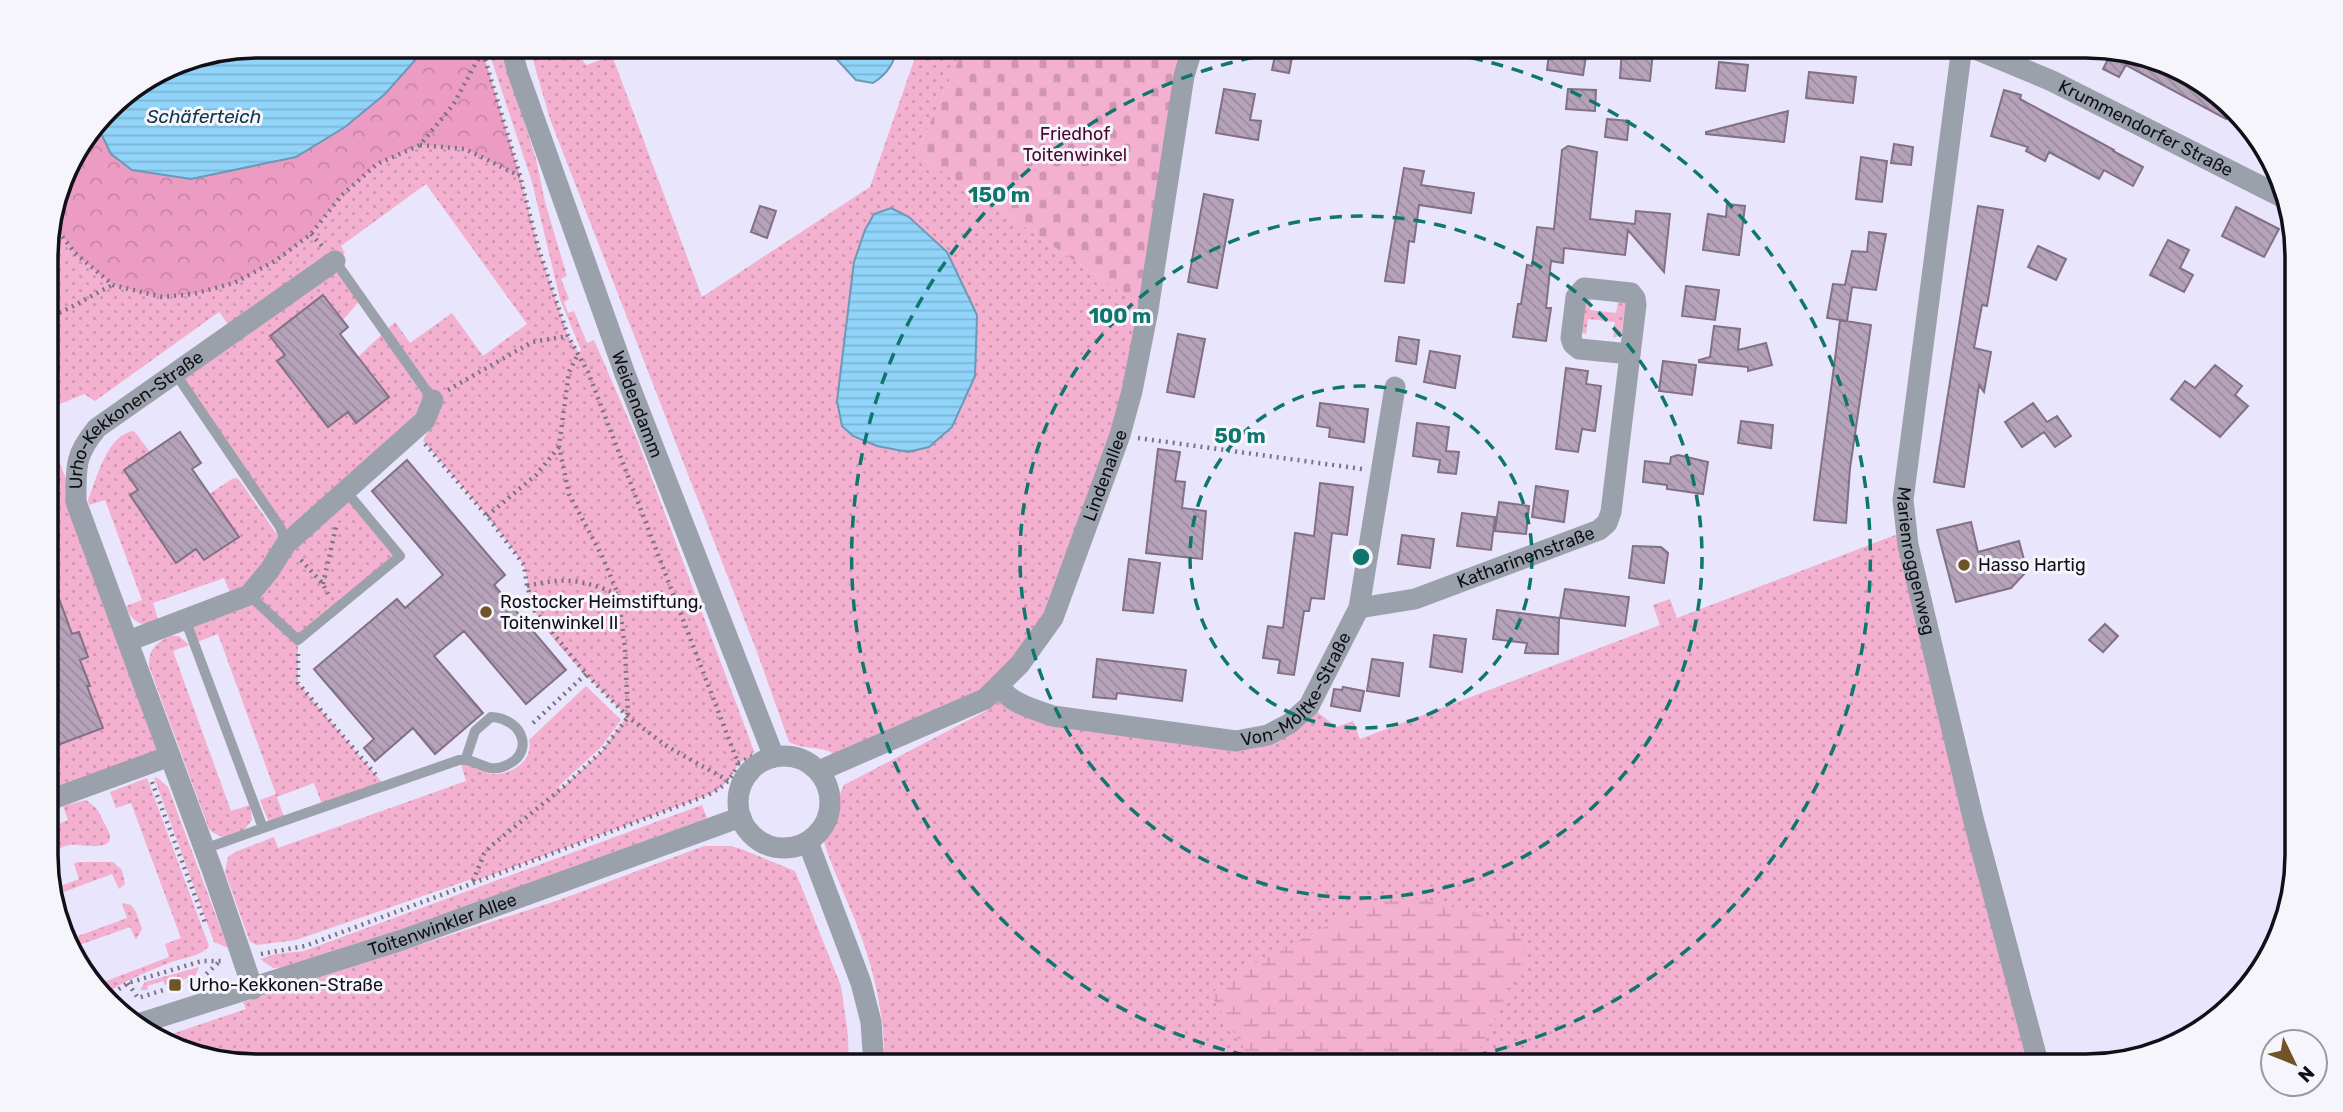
<svg xmlns="http://www.w3.org/2000/svg" width="2343" height="1112" font-family="Rubik,sans-serif">
  <style>
    .green { fill: url(#green-dots); fill-rule: evenodd }
    .forest { fill: url(#forest-crowns) }
    .wetland { fill: url(#wetland-marsh) }
    .cemetery { fill: url(#cemetery-stones) }
    .water { fill: url(#water-rules); stroke: #6b99b6; stroke-width: 2 }
    .building { fill: url(#building-back-hatch); stroke: #827085; stroke-width: 2 }
    .lines { fill: none; stroke-linecap: round; stroke-linejoin: round }
    .path { stroke: #777484; stroke-width: 4.5; stroke-dasharray: 2 5; stroke-linecap: butt }
    .service { stroke: #9ba1ab; stroke-width: 10 }
    .minor { stroke: #9ba1ab; stroke-width: 21 }
    .tertiary { stroke: #9ba1ab; stroke-width: 21 }
    .ring { fill: none; stroke: #0f766e; stroke-width: 3.5; stroke-dasharray: 12 9 }
    .poi-dot { fill: #705427; stroke: #f6f5fb; stroke-width: 2.5 }
    .labels { text-anchor: middle; dominant-baseline: central; stroke-width: 6; stroke-linejoin: round; paint-order: stroke }
    .street-label { font-size: 18px; fill: #110f18; stroke: #f6f5fb }
    .park-label { font-size: 18px; fill: #4c0530; stroke: #f6f5fb }
    .poi-label { font-size: 18px; fill: #110f18; stroke: #f6f5fb; text-anchor: start }
    .water-label { font-size: 19px; font-style: italic; fill: #0e3548; stroke: #f6f5fb }
    .rim { fill: none; stroke: #110f18; stroke-width: 3.5 }
    .centre { fill: #0f766e; stroke: #f6f5fb; stroke-width: 3.5 }
    .ring-label { font-size: 21px; text-anchor: middle; font-weight: bold; fill: #0f766e; stroke: #f6f5fb; stroke-width: 6; stroke-linejoin: round; paint-order: stroke }
  </style>
  <defs>
    <pattern id="green-dots" width="8" height="8" patternUnits="userSpaceOnUse" patternTransform="scale(1.75)"><rect width="8" height="8" fill="#f3b0cf"/><path d="M2 2h.1M6 6h.1" fill="none" stroke="#cf96b1" stroke-width="1.8" stroke-linecap="round"/></pattern>
    <pattern id="forest-crowns" width="20" height="18" patternUnits="userSpaceOnUse" patternTransform="scale(1.75)"><rect width="20" height="18" fill="#ec9cc2"/><path d="M2 6a3 3 0 1 1 6 0M12 15a3 3 0 1 1 6 0" fill="none" stroke="#c985a6"/></pattern>
    <pattern id="wetland-marsh" width="20" height="14" patternUnits="userSpaceOnUse" patternTransform="scale(1.75)"><rect width="20" height="14" fill="#f3b0cf"/><path d="M1 5h8M5 5V1M11 12h8M15 12V8" fill="none" stroke="#cf96b1"/></pattern>
    <pattern id="cemetery-stones" width="16" height="16" patternUnits="userSpaceOnUse" patternTransform="scale(1.75)"><rect width="16" height="16" fill="#f3b0cf"/><path d="M2 7V4a2 2 0 0 1 4 0v3zM10 15v-3a2 2 0 0 1 4 0v3z" fill="#cf96b1"/></pattern>
    <pattern id="water-rules" width="6" height="5" patternUnits="userSpaceOnUse" patternTransform="scale(1.75)"><rect width="6" height="5" fill="#91d4f9"/><path d="M0 2.5h6" fill="none" stroke="#7cb5d5"/></pattern>
    <pattern id="building-back-hatch" width="6" height="6" patternUnits="userSpaceOnUse" patternTransform="scale(1.75)"><rect width="6" height="6" fill="#b6a3ba"/><path d="M-1 5l2 2M0 0l6 6M5-1l2 2" fill="none" stroke="#9b8b9f"/></pattern>
  </defs>
  <rect width="100%" height="100%" fill="#e8e5fc"/>
  <path class="green" d="M487,46H501L536,159L545,202L567,276L561,279L569,299L564,302L568,313L574,311L587,343L594,340L637,439L754,751L751,757L738,763C733,779 723,787 708,795L473,882L472,879L296,940L257,945L250,942L225,872L228,857L235,852L274,837L278,848L466,781L461,764C466,765 473,765 478,767C484,770 486,774 493,774C512,775 534,760 529,740L586,686L621,720L601,747L558,787L561,789L602,751L627,716C598,687 556,648 535,612C527,597 530,575 521,561C492,519 457,481 423,441L433,421L345,490L400,556L298,640V683L385,786L323,807L314,783L277,797L285,820L270,825L260,800L276,794L218,634L194,643L185,619L233,602L286,544L175,373L234,332L219,312L95,401L84,394L46,410V243L53,218L58,231L311,234L341,196L377,164L420,145L465,149L520,176L538,247L568,336L579,353L581,350L560,299L532,182ZM426,184L527,324L483,356L452,313L410,343L395,322L358,357L389,397L356,422L348,412L328,427L277,361L285,355L323,295L343,320L361,299L335,260L345,253L341,246Z
    M529,46H577L584,63L587,65L610,56L613,58L702,297L870,187L919,46H965L916,154L1148,310L1053,618L1000,686L837,764L831,752C817,746 802,749 789,742L757,652L550,119Z
    M1591,293L1590,310L1616,313L1619,297L1626,304L1621,335L1613,338L1615,322L1588,319L1586,334L1581,332L1582,299Z
    M134,431L150,452L124,470L138,490L130,495L176,563L196,549L205,560L238,537L209,494L232,479L236,478L240,481L278,536C278,562 249,581 232,597L224,578L153,603L159,623C143,627 132,624 126,606L142,600L105,500L89,505L88,500C97,478 107,434 134,431Z
    M46,432L79,508L170,756L47,801V749L102,728L87,686L90,685L80,660L88,656L79,632L72,634L47,565Z
    M1906,531L2039,1066H884C886,1016 872,961 853,915C848,903 824,848 824,840C824,834 841,791 844,785L986,711L1003,693L1027,706L1236,741L1309,706L1337,727L1353,721L1360,739L1660,625L1653,605L1670,599L1677,618Z
    M171,636H179L189,645L173,651L231,811L250,805L252,820C241,836 225,844 209,829L149,666C148,650 157,641 171,636Z
    M154,777L159,779L168,787L228,948L214,942Z
    M147,778L209,946C200,957 182,958 169,963C146,972 124,981 104,995L93,986L169,957L165,944L181,938L131,803L116,808L110,792Z
    M86,800C102,812 97,810 106,826C123,856 80,843 69,845C64,846 58,849 53,851L50,844L47,845V828L68,820L63,806Z
    M702,805L707,818L391,934L289,967L273,968L260,959L276,954L304,951Z
    M704,846H731L741,849L795,871L841,986L848,1035L849,1066H257L176,1050L160,1038L246,1009L243,1002L559,900Z
    M77,862H113L122,870L125,884L119,889L112,874L53,896L50,890L79,879L74,864Z
    M122,903L131,905L136,912L142,929L136,940L130,927L74,947L70,939L127,918Z
    M199,967L195,976L165,985L163,981L147,986L148,990H140L145,982Z"/>
  <path class="forest" d="M419,46H481L520,176L465,149L420,145L377,164L341,196L311,234L275,261L234,283L193,294L162,297L113,285L75,253L58,231L53,218L67,164L97,125L111,154L191,179L296,157L345,127L417,58Z"/>
  <path class="wetland" d="M1380,899H1427L1480,915L1509,928L1520,936L1527,957L1471,1066H1248V1055L1210,994L1251,965Z"/>
  <path class="cemetery" d="M965,46H1193L1148,310L916,154Z"/>
  <path class="water" d="M257,46H419L417,58L385,94L345,127L296,157L191,179L132,170L111,154L97,125L117,98L176,61Z
    M830,46H899C893,63 889,73 873,83L856,80L830,52Z
    M891,208L909,217L947,252L977,315L975,376L952,427L929,447L908,452L877,446L853,436L842,426L837,401L854,262L865,230L874,214Z"/>
  <path class="building" d="M1277,46L1294,47L1289,73L1272,70Z
    M1550,46H1582L1580,56H1586L1583,75L1547,70Z
    M1622,49L1653,51L1650,81L1620,78Z
    M2107,50L2167,62L2231,111L2226,119L2126,65L2119,77L2103,69L2109,57L2105,54Z
    M1719,62L1748,65L1745,91L1716,88Z
    M1809,72L1856,77L1853,103L1806,98Z
    M1224,89L1255,94L1250,120L1261,121L1258,140L1216,133Z
    M1568,89L1596,90L1595,111L1566,109Z
    M2004,90L2021,95L2020,99L2114,150L2113,151L2143,167L2133,186L2104,170L2099,179L2049,152L2045,161L2026,151L2028,147L1991,136Z
    M1788,111L1784,142L1706,134V132Z
    M1607,119L1629,121L1627,140L1605,137Z
    M1894,144L1913,147L1911,165L1891,163Z
    M1568,146L1597,152L1590,219L1635,224L1636,211L1670,214L1664,272L1628,230L1625,255L1564,248L1563,263L1551,261L1546,308H1551L1546,341L1513,337L1518,304H1521L1527,265L1532,266L1537,227L1554,229L1562,150Z
    M1861,157L1887,161L1882,202L1856,199Z
    M1404,168L1424,171L1421,185L1474,193L1471,213L1419,205L1414,242L1409,241L1404,283L1385,281Z
    M1204,194L1233,200L1217,288L1188,282Z
    M1727,204L1745,206L1739,255L1703,250L1708,214L1726,217Z
    M760,206L776,211L767,238L751,232Z
    M1978,206L2003,210L1987,306L1982,305L1974,348L1991,352L1984,392L1979,385L1964,487L1934,482Z
    M2236,207L2279,229L2264,257L2222,236Z
    M1869,232L1886,234L1876,290L1852,287L1847,321L1827,318L1833,284L1845,285L1852,251L1867,252Z
    M2168,240L2189,250L2180,268L2193,275L2184,292L2150,275Z
    M2038,246L2066,259L2056,280L2028,267Z
    M1686,286L1719,290L1715,320L1682,316Z
    M323,295L348,327L340,334L389,397L356,423L348,412L328,427L277,361L285,355L270,336Z
    M1840,320L1871,325L1850,468L1846,523L1814,520Z
    M1714,326L1740,329L1738,350L1766,343L1772,365L1748,371V367L1699,362V360L1710,357Z
    M1178,334L1205,339L1194,397L1167,392Z
    M1399,337L1419,340L1416,364L1396,361Z
    M1430,351L1460,356L1455,388L1424,382Z
    M1663,361L1696,365L1692,395L1659,391Z
    M2215,365L2242,386L2235,395L2248,406L2220,437L2171,399L2185,381L2195,388Z
    M1566,368L1588,371L1586,384L1601,386L1595,431L1582,429L1578,452L1556,449Z
    M1320,403L1368,409L1364,442L1329,437L1330,428L1317,426Z
    M2033,403L2047,422L2057,416L2071,436L2055,447L2044,432L2022,447L2005,422Z
    M1741,421L1773,425L1771,448L1738,443Z
    M1417,423L1449,427L1446,451L1459,452L1456,474L1438,472L1440,460L1413,456Z
    M180,432L201,463L192,469L239,537L204,560L196,549L176,563L130,495L138,490L124,470Z
    M1158,449L1180,452L1175,481L1185,482L1182,508L1206,511L1202,559L1146,553Z
    M1678,455L1708,462L1703,494L1667,489V485L1643,482L1645,461L1670,464L1671,457Z
    M407,460L505,575L494,585L566,670L526,704L464,631L434,656L483,713L435,754L413,728L375,761L364,748L374,739L314,669L397,599L405,608L443,575L372,491Z
    M1320,483L1353,487L1347,535L1332,533L1324,599L1311,598L1309,611H1304L1294,675L1278,673L1280,660L1263,658L1268,626L1283,628L1295,533L1314,536Z
    M1536,486L1568,491L1564,522L1532,517Z
    M1499,502L1529,506L1526,534L1495,531Z
    M1462,513L1495,517L1491,550L1457,546Z
    M1971,522L1978,552L2019,541L2027,571L2011,588L1956,602L1937,530Z
    M1402,535L1434,539L1430,568L1398,564Z
    M1633,546L1661,547L1668,553L1664,583L1629,578Z
    M1129,559L1160,563L1153,613L1123,610Z
    M49,571L72,634L79,632L88,657L80,660L90,686H87L103,728L47,749V713L58,709L47,678V572Z
    M1565,589L1629,597L1625,626L1560,618Z
    M1497,610L1559,618L1558,654L1525,653L1527,643L1493,639Z
    M2105,624L2118,636L2103,652L2089,640Z
    M1434,635L1466,639L1462,672L1430,667Z
    M1097,659L1186,670L1182,701L1117,693L1116,699L1093,697Z
    M1372,659L1403,663L1399,696L1367,691Z
    M1343,687L1364,691L1360,711L1331,706L1334,689L1342,690Z"/>
  <g class="lines">
    <path class="path" d="M420,145L465,149L520,176
      M53,218L58,231L75,253L113,285L162,297L193,294L234,283L275,261L311,234L341,196L377,164L420,145L453,105L482,52
      M311,234L322,246
      M46,317C70,311 90,295 113,285
      M448,390L532,342L568,336
      M1138,438L1362,469
      M425,444L487,516L524,565L527,586L535,611L586,674L628,717L668,747L729,781
      M46,478L54,497
      M487,516L536,475L559,447
      M301,560L323,584L328,594
      M323,584L336,527
      M527,586C566,577 580,579 617,594
      M298,654V683L376,775
      M533,723L586,674
      M738,763L753,756
      M152,782L206,925
      M473,881L484,854L491,846L561,789L602,751L628,717L625,648L618,594L602,556L569,494L559,446L569,372L578,354
      M261,954L305,946L708,795C723,787 733,779 738,763L588,372L568,336L538,247L520,176L481,46
      M128,983L138,998L202,978L219,962
      M107,997L128,983L202,961H222"/>
    <path class="service" d="M335,261L433,400
      M175,373L280,527L286,544
      M249,595L298,640L400,556L345,490
      M185,619L263,828L204,849
      M263,828L459,760C474,757 486,773 502,767C536,756 525,719 491,717L475,731L466,758"/>
    <g class="minor">
      <path id="s1" d="M1962,46L1903,500L1908,545L1974,822L2039,1066"/>
      <path id="s2" d="M1968,46L2052,81L2282,197"/>
      <path id="s3" d="M1359,608L1415,599L1599,530L1607,523L1611,512L1636,305L1635,298L1631,293L1584,288L1576,297L1571,338L1573,344L1579,349L1630,354"/>
      <path d="M128,641L249,595L269,571L286,544L425,420L433,400"/>
      <path id="s4" d="M1000,686C1008,703 1036,710 1053,716L1236,741L1268,735L1289,724L1309,706L1359,608L1395,387"/>
      <path id="s5" d="M819,771L985,699L1020,664L1053,618L1120,435L1132,391L1148,310L1184,76L1193,46"/>
      <path d="M47,801L170,756"/>
      <path d="M808,842L861,983L871,1022L874,1066"/>
      <path id="s6" d="M253,989L213,872L76,502C76,467 74,456 97,428L335,261"/>
    </g>
    <g class="tertiary">
      <path id="s7" d="M511,46L517,70L625,374L774,757"/>
      <circle cx="784" cy="802" r="46"/>
      <path id="s8" d="M141,1023L402,940L741,817"/>
    </g>
  </g>
  <g class="ring">
    <circle cx="1361" cy="557" r="171"/>
    <circle cx="1361" cy="557" r="341"/>
    <path d="M1307 1066A512 512 0 0 1 1334 46M1388 46A512 512 0 0 1 1415 1066"/>
  </g>
  <g class="poi-dot">
    <circle cx="1964" cy="565" r="7"/>
    <circle cx="486" cy="612" r="7"/>
    <rect x="168" y="978" width="14" height="14" rx="3.5"/>
  </g>
  <g class="labels">
    <g class="street-label">
      <text stroke="none"><textPath href="#s2" startOffset="196">Krummendorfer Straße</textPath></text>
      <text stroke="none"><textPath href="#s7" startOffset="380">Weidendamm</textPath></text>
      <text stroke="none"><textPath href="#s6" startOffset="628">Urho-Kekkonen-Straße</textPath></text>
      <text stroke="none"><textPath href="#s5" startOffset="439">Lindenallee</textPath></text>
      <text stroke="none"><textPath href="#s3" startOffset="175">Katharinenstraße</textPath></text>
      <text stroke="none"><textPath href="#s1" startOffset="520">Marienroggenweg</textPath></text>
      <text stroke="none"><textPath href="#s4" startOffset="332">Von-Moltke-Straße</textPath></text>
      <text stroke="none"><textPath href="#s8" startOffset="317">Toitenwinkler Allee</textPath></text>
    </g>
    <g class="park-label">
      <text x="1075" y="134">Friedhof<tspan x="1075" dy="21">Toitenwinkel</tspan></text>
    </g>
    <g class="poi-label">
      <text x="1978" y="565">Hasso Hartig</text>
      <text x="500" y="602">Rostocker Heimstiftung,<tspan x="500" dy="21">Toitenwinkel II</tspan></text>
      <text x="189" y="985">Urho-Kekkonen-Straße</text>
    </g>
    <g class="water-label">
      <text x="204" y="116">Schäferteich</text>
    </g>
  </g>
  <path d="M0 0H2343V1112H0ZM257 58H2086A199 199 0 0 1 2285 257V855A199 199 0 0 1 2086 1054H257A199 199 0 0 1 58 855V257A199 199 0 0 1 257 58Z" fill="#f6f5fb" fill-rule="evenodd"/>
  <path class="rim" d="M257 58H2086A199 199 0 0 1 2285 257V855A199 199 0 0 1 2086 1054H257A199 199 0 0 1 58 855V257A199 199 0 0 1 257 58Z"/>
  <circle cx="1361" cy="557" r="10" class="centre"/>
  <g class="ring-label">
    <text x="999" y="202">150 m</text>
    <text x="1120" y="323">100 m</text>
    <text x="1240" y="443">50 m</text>
  </g>
  <g transform="translate(2294 1063) rotate(133)"><circle r="33" fill="#f6f5fb" stroke="#9a99a0" stroke-width="2"/>
  <path d="M0-5L12 26L0 18L-12 26Z" fill="#705427"/>
  <text y="-10" font-size="19" font-weight="bold" text-anchor="middle" fill="#110f18">N</text>
  </g>
</svg>
